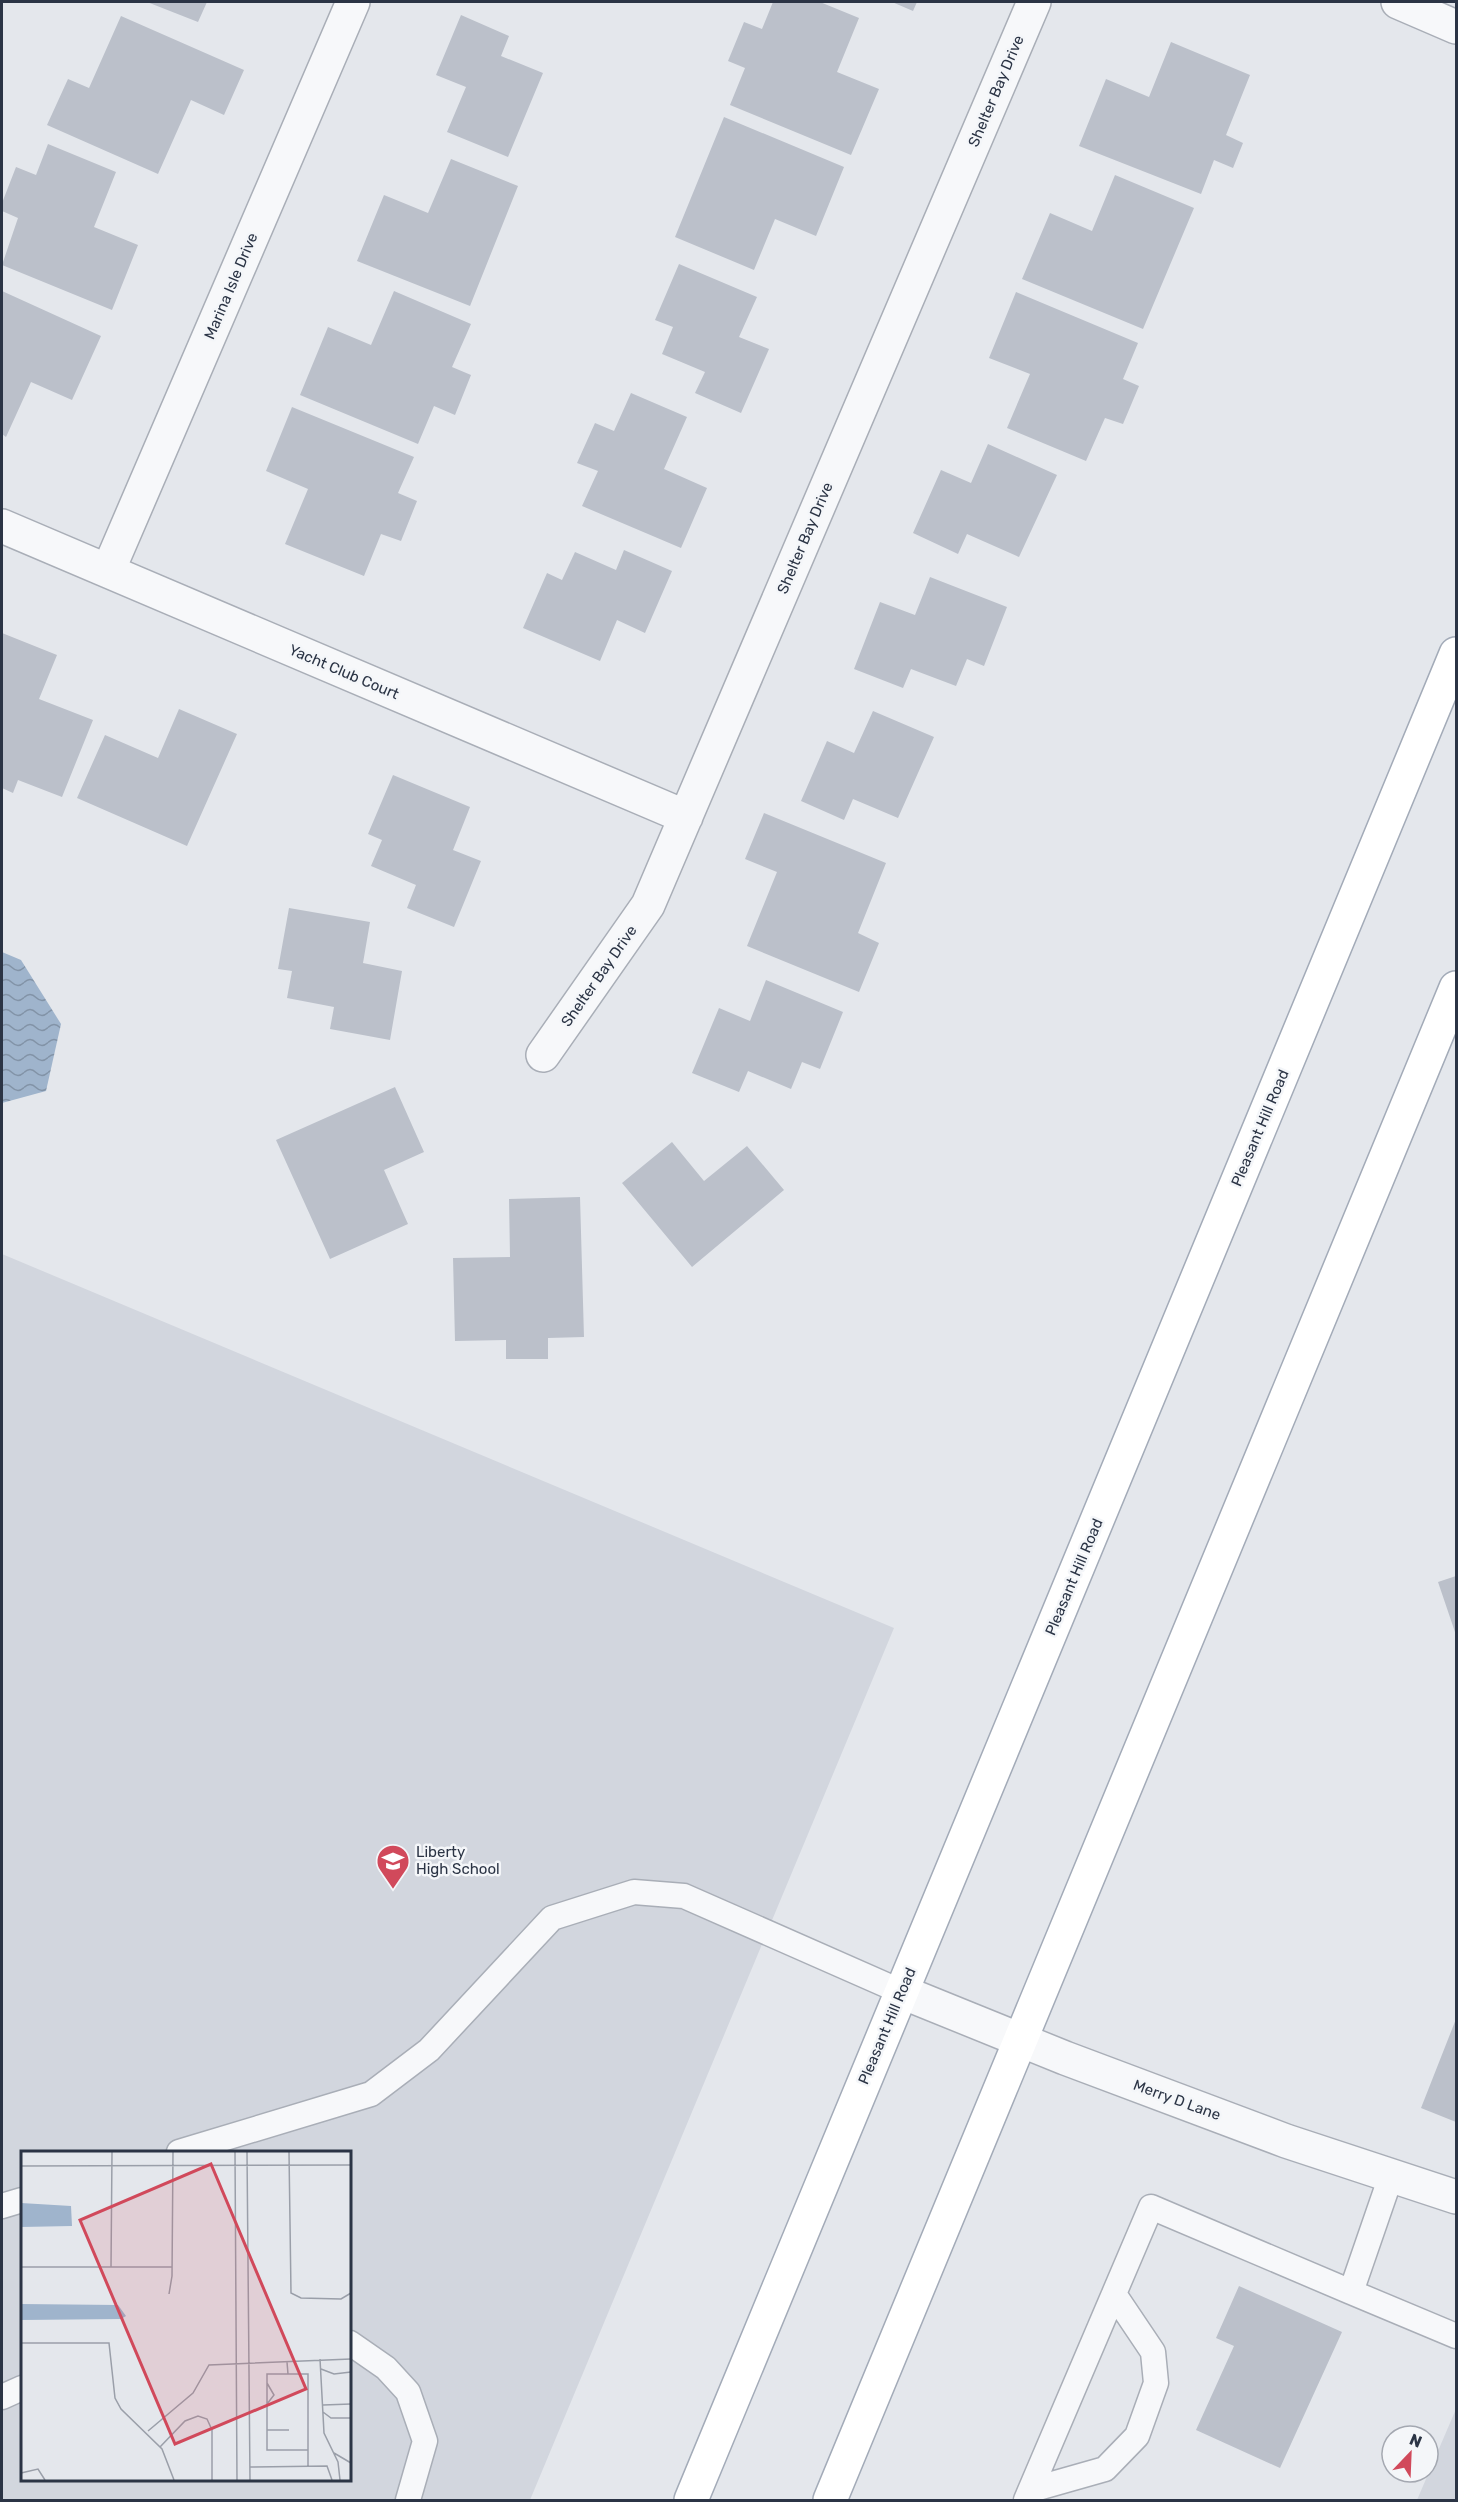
<svg xmlns="http://www.w3.org/2000/svg" width="1458" height="2502" font-family="Rubik,sans-serif">
  <style>
    .built { fill: #d2d6de; fill-rule: evenodd }
    .water { fill: url(#water-waves) }
    .building { fill: #bbc0ca }
    .lines { fill: none; stroke-linecap: round; stroke-linejoin: round }
    .service-casing { stroke: #a9aeb7; stroke-width: 27 }
    .minor-casing { stroke: #a9aeb7; stroke-width: 36 }
    .primary-casing { stroke: #a3abb8; stroke-width: 36 }
    .service { stroke: #f7f8fa; stroke-width: 24 }
    .minor { stroke: #f7f8fa; stroke-width: 33 }
    .primary { stroke: #fff; stroke-width: 33 }
    .labels { text-anchor: middle; dominant-baseline: central; stroke-width: 5; stroke-linejoin: round; paint-order: stroke }
    .street-label { font-size: 15px; fill: #2b3445; stroke: #f4f6f9 }
    .poi-label { font-size: 15px; fill: #2b3445; stroke: #f4f6f9; text-anchor: start }
    .inset-road { fill: none; stroke: #9a9fa9; stroke-width: 1.5 }
    .view { fill: #d1495b; fill-opacity: 0.15; stroke: #d1495b; stroke-width: 3 }
    .inset-edge { fill: none; stroke: #2b3445; stroke-width: 3 }
  </style>
  <defs>
    <pattern id="water-waves" width="16" height="10" patternUnits="userSpaceOnUse" patternTransform="scale(1.5)"><rect width="16" height="10" fill="#9fb4cc"/><path d="M0 5q4-4 8 0t8 0" fill="none" stroke="#8293a7"/></pattern>
  </defs>
  <rect width="100%" height="100%" fill="#e4e7ec"/>
  <path class="built" d="M2,1254L894,1628L530,2500H2ZM22,2152H350V2480H22Z
    M1456,2409V2500H1417Z"/>
  <path class="water" d="M2,952L21,960L61,1024L46,1091L2,1103Z"/>
  <path class="building" d="M147,2H207L198,22Z
    M773,2H820L859,18L837,72L879,89L851,155L730,105L745,68L728,61L744,22L762,29Z
    M892,2H917L913,11Z
    M461,15L509,36L501,56L543,73L508,157L447,132L466,87L436,75Z
    M121,16L244,70L224,115L191,100L158,174L47,125L68,79L89,88Z
    M1171,42L1250,75L1226,135L1243,143L1233,168L1214,160L1201,194L1079,146L1106,79L1149,97Z
    M724,117L844,167L816,236L775,219L754,270L675,237Z
    M48,144L116,172L94,227L138,245L112,310L2,265L18,218L2,211V203L16,167L36,175Z
    M451,159L518,186L470,306L357,261L384,195L428,213Z
    M1115,175L1194,208L1143,329L1022,279L1050,213L1092,231Z
    M679,264L757,297L739,337L769,349L741,413L695,393L705,372L662,354L673,327L655,320Z
    M2,291L101,336L72,400L31,382L6,437L2,434Z
    M394,291L471,324L452,367L471,375L455,415L434,406L418,444L300,395L328,327L371,345Z
    M1016,292L1138,343L1123,379L1139,386L1123,424L1105,418L1086,461L1007,428L1030,374L989,358Z
    M631,393L687,417L664,469L707,488L681,548L582,506L598,471L577,463L595,423L614,431Z
    M292,407L414,457L398,493L417,501L401,541L381,534L364,576L285,544L308,489L266,471Z
    M988,444L1057,475L1019,557L967,534L958,554L913,533L941,470L971,483Z
    M624,550L672,571L645,633L617,620L600,661L523,628L547,573L562,580L575,552L616,570Z
    M930,577L1007,607L984,666L967,659L956,686L911,669L903,688L854,669L880,602L915,615Z
    M2,633L57,655L39,699L93,720L62,797L18,780L13,793L2,788Z
    M179,709L237,734L187,846L77,798L105,735L158,758Z
    M873,711L934,737L898,818L853,799L844,820L801,801L827,741L854,753Z
    M393,775L470,807L453,850L481,861L454,927L407,908L416,885L371,866L382,840L368,834Z
    M764,813L886,863L858,933L879,943L859,992L747,946L777,872L745,859Z
    M289,908L370,922L363,963L402,971L390,1040L330,1029L334,1007L287,998L292,971L278,969Z
    M766,980L843,1012L820,1069L802,1062L791,1089L748,1071L739,1092L692,1073L719,1008L750,1021Z
    M395,1087L424,1152L384,1170L408,1224L330,1259L276,1140Z
    M672,1142L704,1181L747,1146L784,1190L692,1267L622,1183Z
    M580,1197L584,1337L548,1338V1359H506V1340L455,1341L453,1258L510,1257L509,1199Z
    M1456,1576V1635L1438,1582Z
    M1456,2019V2122L1421,2108Z
    M1239,2286L1342,2332L1280,2468L1196,2430L1234,2346L1216,2338Z"/>
  <g class="lines">
    <g class="service-casing">
      <path id="service" d="M179,2152L371,2094L429,2050L552,1918L634,1892L684,1896L902,1992
        M1391,2176L1351,2292L1456,2336
        M2,2206L22,2200
        M350,2343L386,2368L408,2392L425,2441L408,2500
        M2,2397L22,2388
        M1031,2490L1105,2469L1137,2436L1156,2383L1153,2352L1114,2294
        M1026,2500L1151,2207L1351,2292"/>
    </g>
    <g class="minor-casing">
      <path id="minor" d="M1398,2L1456,27
        M2,526L686,817
        M108,571L353,2
        M543,1055L648,905L1034,2
        M902,1992L1065,2058L1286,2141L1456,2197"/>
    </g>
    <g class="primary-casing">
      <path id="primary" d="M691,2500L1456,654
        M830,2500L1456,988"/>
    </g>
    <use href="#service" class="service"/>
    <use href="#minor" class="minor"/>
    <use href="#primary" class="primary"/>
  </g>
  <defs>
    <g id="school-pin" transform="scale(1.725)"><path d="M0 17L-7.5 6A9.5 9.5 0 1 1 7.5 6Z" fill="#d1495b" stroke="#f4f6f9"/><path d="M0-5L7-2L0 1L-7-2ZM-4 1L0 2.5L4 1V4Q0 6-4 4Z" fill="#fff"/></g>
  </defs>
  <g fill-rule="evenodd">
    <use href="#school-pin" x="393" y="1861"/>
  </g>
  <g class="labels">
    <g class="street-label">
      <text transform="translate(996 91) rotate(-67)">Shelter Bay Drive</text>
      <text transform="translate(231 286) rotate(-67)">Marina Isle Drive</text>
      <text transform="translate(805 538) rotate(-67)">Shelter Bay Drive</text>
      <text transform="translate(344 672) rotate(23)">Yacht Club Court</text>
      <text transform="translate(599 976) rotate(-55)">Shelter Bay Drive</text>
      <text transform="translate(1260 1128) rotate(-67)">Pleasant Hill Road</text>
      <text transform="translate(1074 1577) rotate(-67)">Pleasant Hill Road</text>
      <text transform="translate(887 2026) rotate(-67)">Pleasant Hill Road</text>
      <text transform="translate(1177 2100) rotate(20)">Merry D Lane</text>
    </g>
    <g class="poi-label">
      <text x="416" y="1852">Liberty<tspan x="416" dy="17">High School</tspan></text>
    </g>
  </g>
  <g transform="translate(21 2151)">
    <rect width="330" height="330" fill="#e4e7ec"/>
    <path d="M0,52L50,55L51,75L0,76ZM0,153L97,154L105,165L100,168L0,169Z" fill="#9fb4cc"/>
    <path class="inset-road" d="M214,1L216,329M226,1L229,329M268,1L270,142L280,147L320,148L330,142M0,15L330,14M0,116H151M90,116L91,1M148,143L151,125L152,1M0,192H88L94,247L100,258L141,298L153,329M299,208L303,282L317,311L319,329M266,211L267,223H287V315M300,218L313,223L330,221M267,223H246V299H287M246,232L253,244L246,253M302,254L330,253M302,261L310,267H330M246,279H268M127,280L172,242L188,214L330,208M139,296L164,270L177,265L186,268L191,279V329M313,302L330,312M229,316L306,315L311,329M0,322L17,318L24,329"/>
    <path class="view" d="M190,13L285,238L154,293L59,69Z"/>
    <rect width="330" height="330" class="inset-edge"/>
  </g>
  <rect width="1458" height="2502" fill="none" stroke="#2b3445" stroke-width="6"/>
  <g transform="translate(1410 2454) rotate(23)"><circle r="28" fill="#f4f6f9" stroke="#a4a8b1" stroke-width="1.5"/>
  <path d="M0-4.5L10 22L0 15L-10 22Z" fill="#d1495b"/>
  <text y="-9" font-size="16" font-weight="bold" text-anchor="middle" fill="#2b3445">N</text>
  </g>
</svg>
